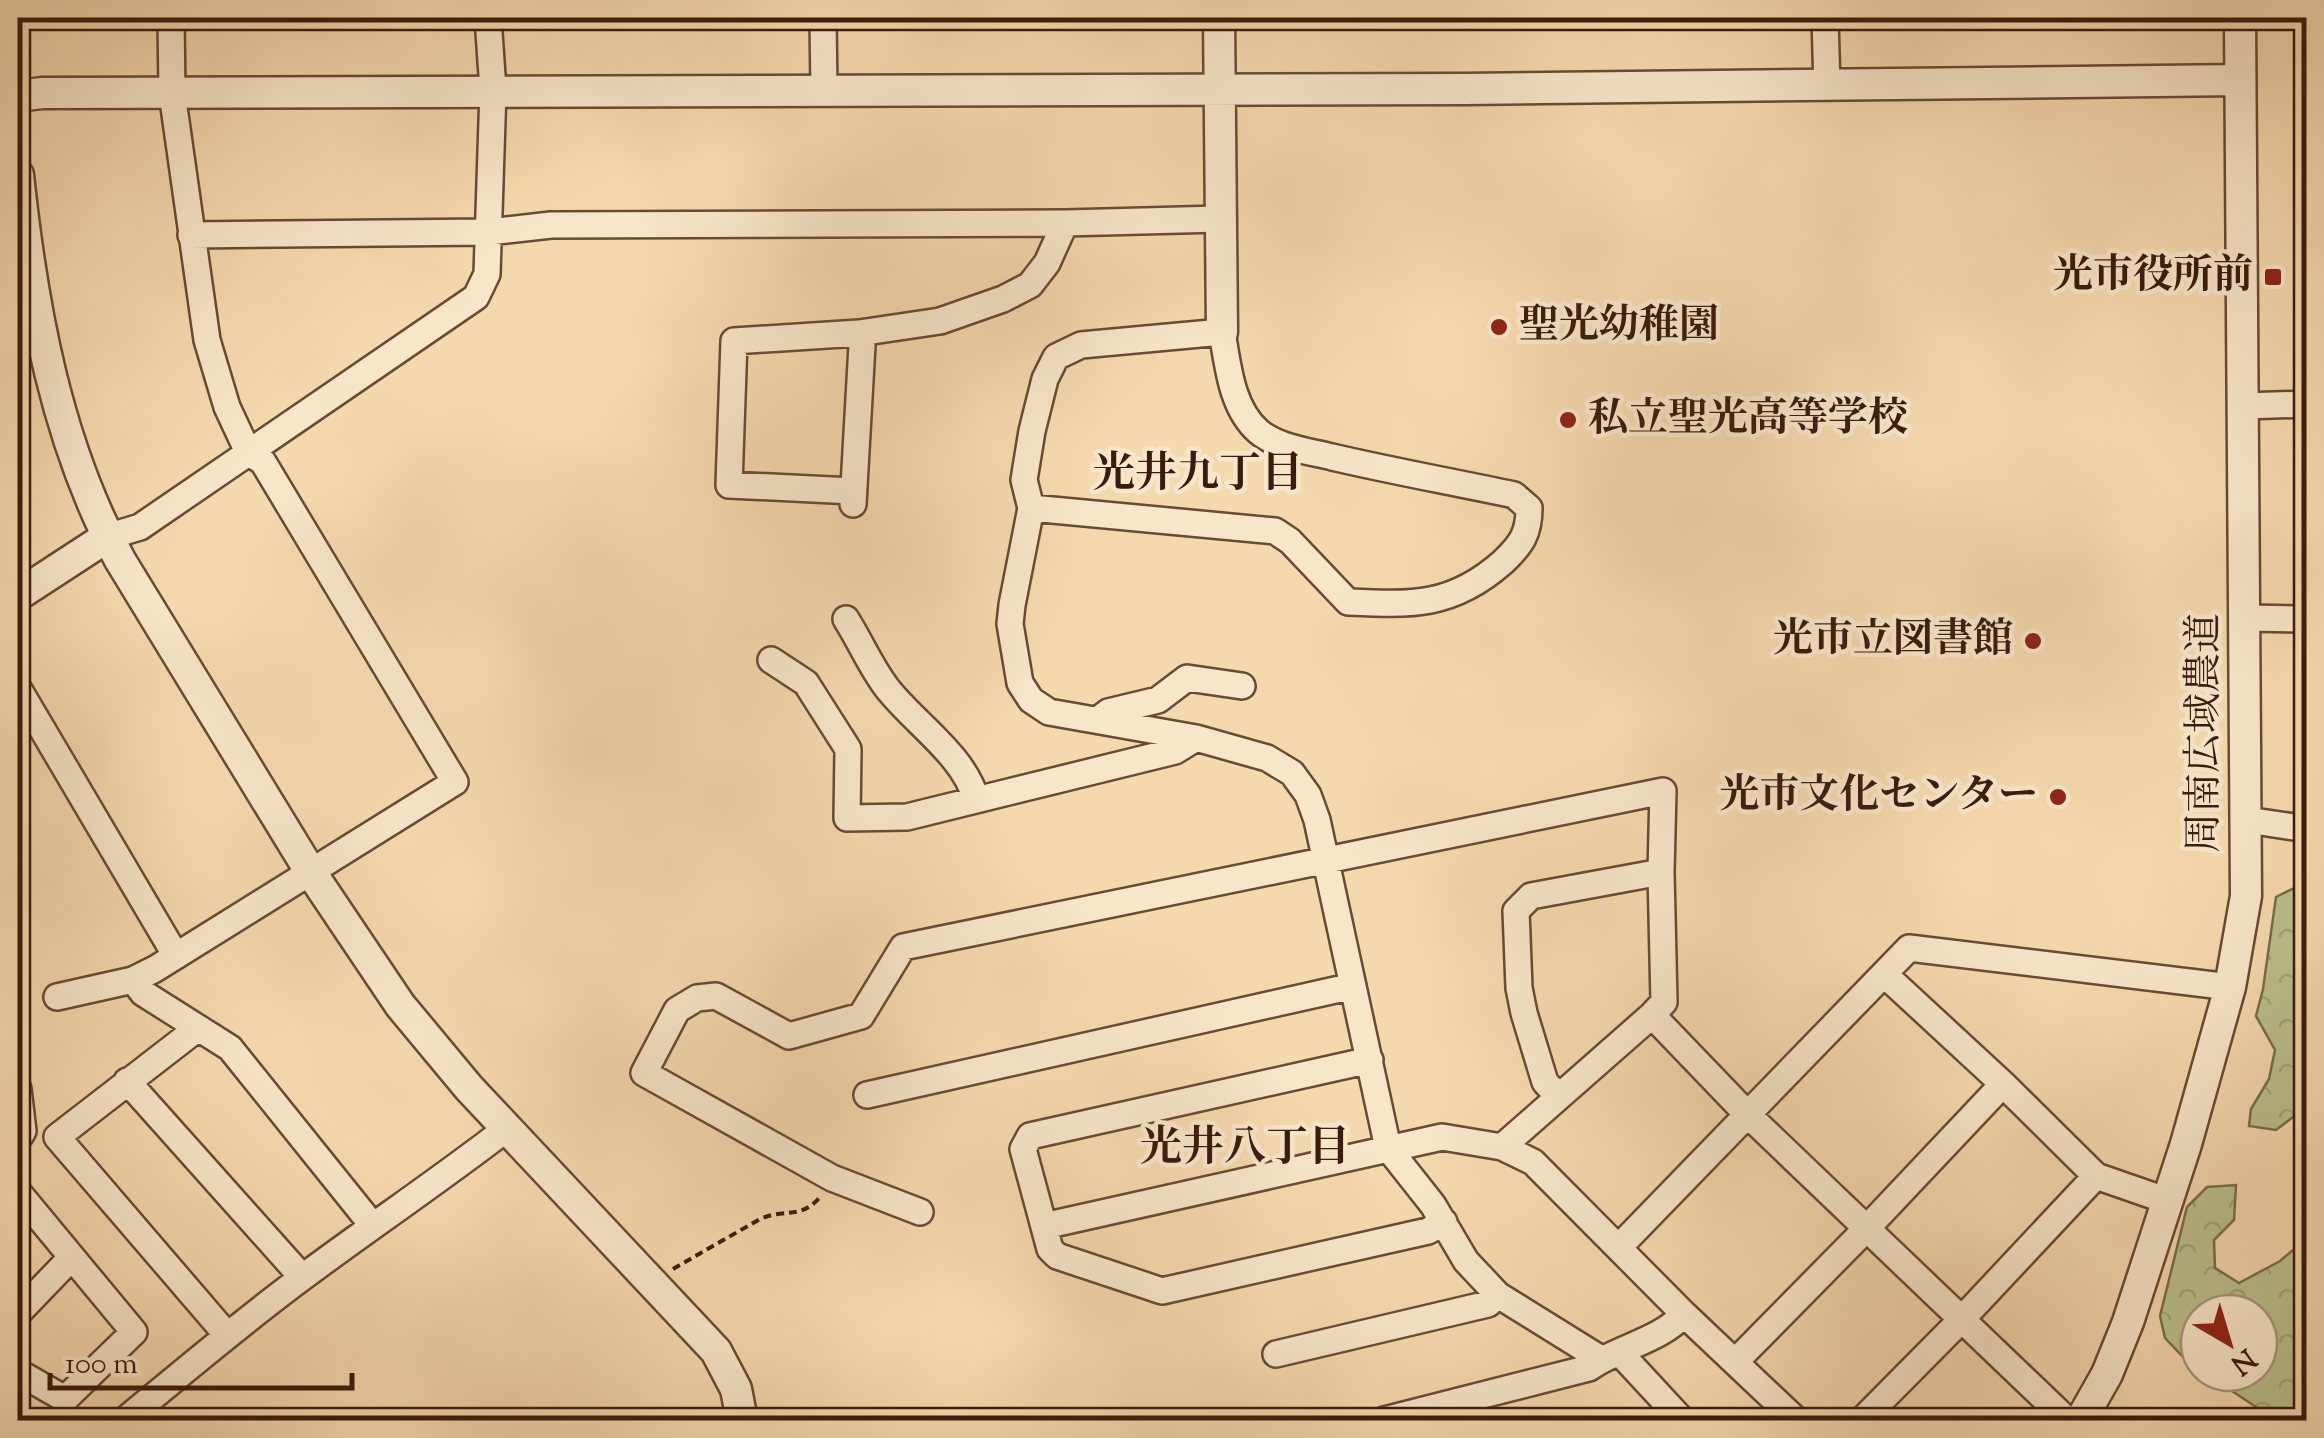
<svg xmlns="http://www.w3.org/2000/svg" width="2324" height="1438" font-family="'Sorts Mill Goudy','Noto Serif JP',serif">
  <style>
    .forest { fill: url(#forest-crowns); stroke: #7a6e4c; stroke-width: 2.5; fill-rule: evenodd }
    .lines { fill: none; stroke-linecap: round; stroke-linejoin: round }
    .minor-casing { stroke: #694a35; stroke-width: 30 }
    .tertiary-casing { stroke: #694a35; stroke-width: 35 }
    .path { stroke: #3a1b0d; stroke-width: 4; stroke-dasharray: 8 5; stroke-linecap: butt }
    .minor { stroke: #f8e6ca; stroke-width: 25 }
    .tertiary { stroke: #f8e6ca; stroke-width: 30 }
    .poi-dot { fill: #8f2418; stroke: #f8e6ca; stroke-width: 4 }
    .labels { text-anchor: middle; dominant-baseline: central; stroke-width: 9; stroke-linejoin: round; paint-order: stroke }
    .poi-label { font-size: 40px; font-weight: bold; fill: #3a1b0d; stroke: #f8e6ca; text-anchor: end }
    .street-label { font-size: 40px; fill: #3a1b0d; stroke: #f8e6ca }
    .neighbourhood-label { font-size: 42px; font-weight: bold; fill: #3a1b0d; stroke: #f8e6ca }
  </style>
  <defs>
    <pattern id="forest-crowns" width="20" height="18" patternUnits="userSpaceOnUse" patternTransform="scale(2.5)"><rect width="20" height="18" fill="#bac08c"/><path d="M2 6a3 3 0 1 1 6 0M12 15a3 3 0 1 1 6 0" fill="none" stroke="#a1a478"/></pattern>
  </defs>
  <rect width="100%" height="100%" fill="#f5d9ae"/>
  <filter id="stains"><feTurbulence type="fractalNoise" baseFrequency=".002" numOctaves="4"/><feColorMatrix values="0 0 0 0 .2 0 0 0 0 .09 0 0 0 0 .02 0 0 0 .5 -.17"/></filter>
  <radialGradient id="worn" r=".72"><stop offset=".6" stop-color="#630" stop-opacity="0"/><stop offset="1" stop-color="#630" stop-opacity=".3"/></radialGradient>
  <path class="forest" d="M2292,889L2306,900V976L2294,985V1018L2306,1049V1107L2276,1130L2249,1126L2251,1109L2269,1079L2275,1050L2256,1016L2263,989L2276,897Z
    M2236,1185L2234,1220L2214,1240L2215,1268L2239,1283L2280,1261L2306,1239V1420H2269L2268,1415L2232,1391L2200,1375L2165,1338L2160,1316L2187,1207L2207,1187ZM2199,1313H2259V1373H2199Z"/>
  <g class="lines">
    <g class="minor-casing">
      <path id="minor" d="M823,18L824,90
        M1825,18L1827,86
        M191,235L489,232L551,225L1065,223L1220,219
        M2244,406L2306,404
        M853,491L729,485L734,341L859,333L940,321L1003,299L1030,285L1047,263L1065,223
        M853,504L862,345L859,333
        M1031,508L1275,531L1290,541L1348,602C1412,605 1452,607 1503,562C1522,544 1529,533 1529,508L1514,495C1453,482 1392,471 1332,457C1308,451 1279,448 1259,432C1231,408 1228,365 1222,332L1081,345L1056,357L1045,379L1032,431L1024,480L1031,508L1012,605L1010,624L1020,683L1031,700L1049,712L1196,738L1267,758L1292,773L1308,795L1317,820L1388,1148L1433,1205L1466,1261L1498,1295L1601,1359
        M107,537L140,527L476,297L487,274L493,90L488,18
        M2245,618L2306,619
        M846,619C860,641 871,667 887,688C915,724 963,754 976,799
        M771,660L806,683L848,749L847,818L907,817L1175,751L1196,738
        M18,688L176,956
        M1099,719L1108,712L1158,700L1187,678L1242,686
        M2247,820L2301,828L2306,833
        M1884,974L2003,1084L2096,1176L2168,1201
        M133,980L143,993L230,1048L373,1226
        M57,997L133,980L155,969L455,782L263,462L248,452L227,407L207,340L172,93L171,18
        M1652,1015L1747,1114L2067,1420
        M198,1028L57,1137L227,1335
        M1370,1060L1030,1136L1023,1149L1050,1249L1057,1256L1162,1291L1428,1231L1444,1222
        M127,1081L302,1277
        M18,1089L23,1131L18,1139
        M867,1095L1353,986
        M1558,1096L1545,1082L1524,1013L1519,988L1516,911L1531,896L1661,872
        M18,1192L134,1332L65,1399L18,1372
        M920,1212L832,1178L644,1073L677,1010L697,998L716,996L789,1036L861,1016L903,947L1663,791L1661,872L1664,1002L1652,1015L1502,1147
        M1044,1226L1442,1137L1502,1147L1533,1162L1684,1314L1796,1420
        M1619,1247L1909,948L2230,987
        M18,1313L72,1257
        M1620,1353L1682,1420
        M1276,1354L1488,1304L1498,1295
        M1735,1362L1868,1227L2003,1084
        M125,1420C183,1372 242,1322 303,1277C370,1227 440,1180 506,1129
        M1384,1420L1589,1368C1618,1347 1660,1341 1684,1314
        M1862,1420L1961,1320L2096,1176"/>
    </g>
    <g class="tertiary-casing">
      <path id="tertiary" d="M1219,18L1222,332
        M18,96L42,93L1465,89L2240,80
        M18,175C32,307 56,442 120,560L310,871L400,1005L469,1088L716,1351L736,1389L742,1420
        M18,595L107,537
        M2081,1420L2107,1374L2128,1322L2186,1144L2230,987L2246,896L2240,18"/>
    </g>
    <path class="path" d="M673,1269L760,1219C788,1207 800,1221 822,1195"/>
    <use href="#minor" class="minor"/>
    <use href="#tertiary" class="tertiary"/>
  </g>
  <g class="poi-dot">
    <rect x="2263" y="267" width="20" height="20" rx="5"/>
    <circle cx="1499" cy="327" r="10"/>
    <circle cx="1568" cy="420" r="10"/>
    <circle cx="2033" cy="641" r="10"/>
    <circle cx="2058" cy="797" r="10"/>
  </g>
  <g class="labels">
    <g class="poi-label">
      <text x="2253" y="277">光市役所前</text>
      <text x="1519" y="327" text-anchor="start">聖光幼稚園</text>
      <text x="1588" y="420" text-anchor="start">私立聖光高等学校</text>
      <text x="2013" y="641">光市立図書館</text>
      <text x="2038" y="797">光市文化センター</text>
    </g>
    <g class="street-label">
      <text transform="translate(2206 733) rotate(-90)">周南広域農道</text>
    </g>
    <g class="neighbourhood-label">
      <text x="1198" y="476">光井九丁目</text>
      <text x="1245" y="1150">光井八丁目</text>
    </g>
  </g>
  <rect width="2324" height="1438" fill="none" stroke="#f5d9ae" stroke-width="60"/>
  <rect x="20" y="20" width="2284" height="1398" fill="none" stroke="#3a1b0d" stroke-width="5"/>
  <rect x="30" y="30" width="2264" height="1378" fill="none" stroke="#3a1b0d" stroke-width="2.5"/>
  <g transform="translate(2229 1343) rotate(142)"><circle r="48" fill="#f8e6ca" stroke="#ac957e" stroke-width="2.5"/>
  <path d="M0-8L18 38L0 25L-18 38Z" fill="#8f2418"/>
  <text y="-15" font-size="28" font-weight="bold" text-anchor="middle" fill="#3a1b0d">N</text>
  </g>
  <path d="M50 1373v15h302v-15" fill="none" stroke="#3a1b0d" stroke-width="5"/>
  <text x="65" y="1373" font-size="30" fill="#3a1b0d" stroke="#f8e6ca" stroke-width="8" paint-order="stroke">100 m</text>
  <rect width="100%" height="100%" filter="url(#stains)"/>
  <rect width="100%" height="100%" fill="url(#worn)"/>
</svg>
